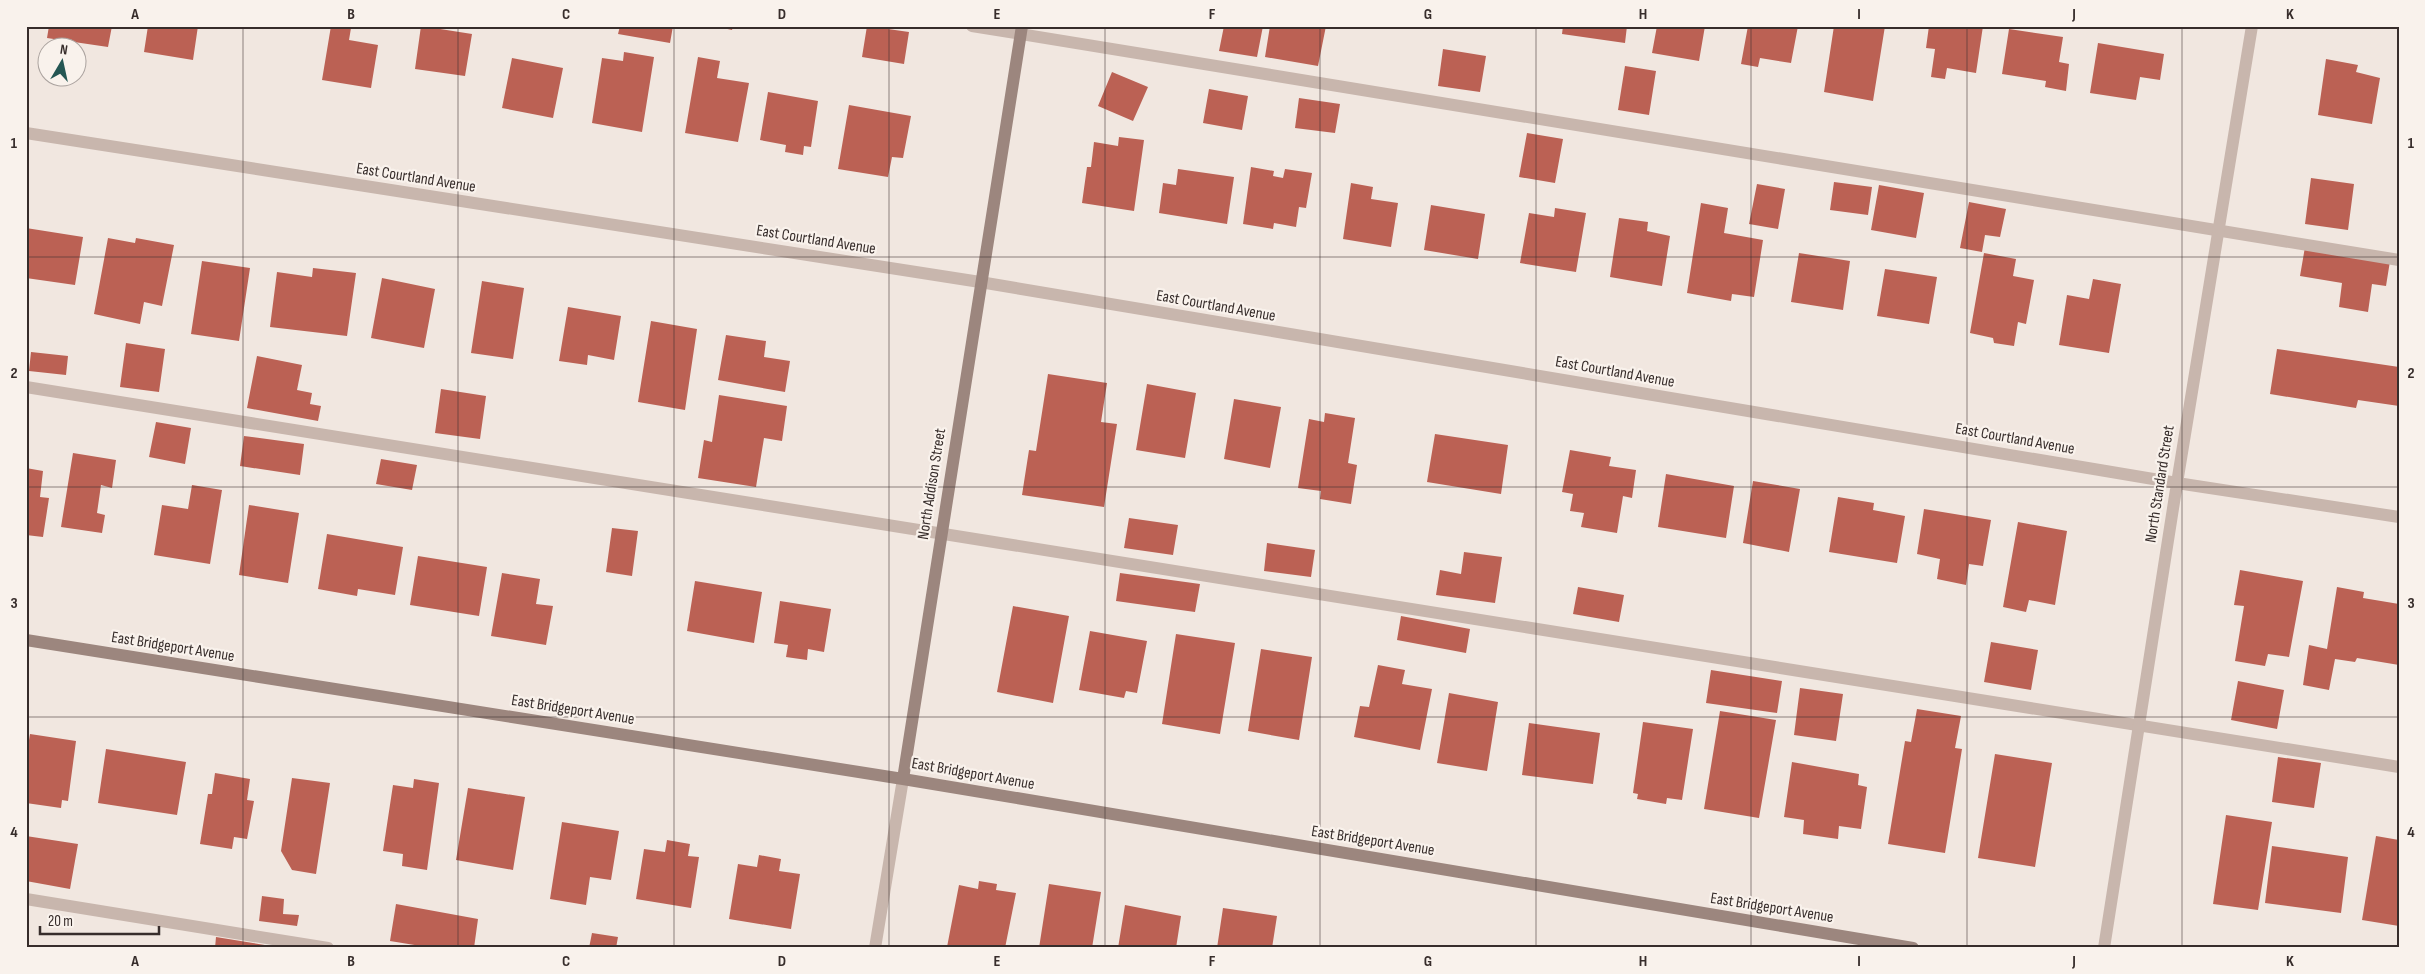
<svg xmlns="http://www.w3.org/2000/svg" width="2425" height="974" font-family="'Sofia Sans Condensed',sans-serif">
  <style>
    .building { fill: #bb6154 }
    .lines { fill: none; stroke-linecap: round; stroke-linejoin: round }
    .lane { stroke: #c8b6ad; stroke-width: 12 }
    .street { stroke: #c8b6ad; stroke-width: 12 }
    .secondary { stroke: #9c867e; stroke-width: 12 }
    .grid { fill: none; stroke: #372d2b; stroke-width: 1; stroke-opacity: 0.55 }
    .labels { text-anchor: middle; dominant-baseline: central; stroke-width: 4.5; stroke-linejoin: round; paint-order: stroke }
    .street-label { font-size: 16px; fill: #372d2b; stroke: #f9f2ec }
    .neatline { fill: none; stroke: #372d2b; stroke-width: 2 }
    .grid-label { font-size: 16px; text-anchor: middle; font-weight: bold; fill: #372d2b }
  </style>
  <rect width="100%" height="100%" fill="#f1e7e0"/>
  <path class="building" d="M49,26H112L108,47L47,38Z
    M148,26H198L193,60L144,52Z
    M331,26L351,28L349,40L378,45L371,88L322,80Z
    M421,26L472,34L465,76L415,69Z
    M620,26H673L670,43L618,34Z
    M714,26H733L732,30Z
    M867,26L909,32L904,64L862,57Z
    M1224,26H1263L1257,57L1219,51Z
    M1270,26H1326L1318,66L1265,57Z
    M1563,26H1627L1625,43L1562,34Z
    M1657,26H1705L1699,61L1652,53Z
    M1748,26H1798L1791,63L1760,58L1758,67L1741,64Z
    M1834,26H1885L1873,101L1824,92Z
    M1929,26H1983L1976,73L1947,68L1945,79L1931,77L1935,49L1926,48Z
    M2009,29L2063,37L2059,62L2069,64L2066,91L2045,87L2046,81L2002,74Z
    M2098,43L2164,54L2160,80L2140,77L2136,100L2090,93Z
    M1443,49L1486,56L1480,92L1438,86Z
    M624,52L654,57L642,132L592,123L602,58L623,61Z
    M698,57L720,61L717,78L749,83L738,142L685,133Z
    M512,58L563,68L553,118L502,108Z
    M2326,59L2358,65L2356,72L2380,78L2372,124L2318,115Z
    M1625,66L1656,71L1649,115L1618,110Z
    M1112,72L1148,87L1133,121L1098,106Z
    M1209,89L1248,96L1242,130L1203,123Z
    M768,92L818,101L811,147L804,146L803,155L785,152L786,145L760,140Z
    M1299,98L1340,104L1335,133L1295,128Z
    M849,105L911,116L903,158L892,157L888,177L838,169Z
    M1527,133L1563,139L1555,183L1519,177Z
    M1119,137L1144,140L1134,211L1082,203L1087,167H1091L1094,142L1118,146Z
    M1251,167L1274,171L1273,176L1283,178L1285,169L1312,173L1306,208L1299,207L1296,227L1274,223L1273,229L1243,224Z
    M1178,169L1234,177L1227,224L1159,213L1163,183L1176,185Z
    M2311,178L2354,184L2348,230L2305,224Z
    M1834,182L1872,187L1868,215L1830,210Z
    M1351,183L1373,187L1371,199L1398,203L1391,247L1343,239Z
    M1757,184L1785,189L1778,229L1749,224Z
    M1879,185L1924,193L1916,238L1871,230Z
    M1969,202L2006,209L2000,237L1985,235L1982,252L1960,248Z
    M1701,203L1728,208L1724,233L1763,240L1754,297L1732,294L1731,301L1687,293Z
    M1431,205L1485,214L1478,259L1424,250Z
    M1555,208L1586,213L1576,272L1520,263L1529,213L1554,217Z
    M1619,218L1648,222L1647,231L1670,236L1662,286L1610,277Z
    M26,228L83,237L75,285L26,278Z
    M108,238L135,243L136,238L174,245L162,306L144,302L140,324L94,314Z
    M2305,247L2390,261L2386,286L2372,284L2368,312L2339,307L2342,283L2300,276Z
    M1799,253L1850,261L1843,310L1791,302Z
    M1984,253L2016,259L2013,276L2034,280L2026,324L2018,322L2014,346L1994,343L1993,338L1970,333Z
    M202,261L250,268L239,341L191,334Z
    M313,268L356,273L347,336L270,327L277,272L312,277Z
    M1885,269L1937,277L1929,324L1877,316Z
    M382,278L435,289L424,348L371,338Z
    M2093,279L2121,284L2109,353L2059,345L2067,295L2089,299Z
    M482,281L524,288L513,359L471,353Z
    M568,307L621,316L614,360L588,355L587,365L559,361Z
    M651,321L697,329L685,410L638,402Z
    M726,335L766,341L764,357L790,361L785,392L718,380Z
    M126,343L165,349L159,392L120,387Z
    M2277,349L2399,367V406L2358,400L2356,408L2270,394Z
    M31,352L68,356L66,375L29,371Z
    M257,356L302,365L297,390L312,393L310,404L321,406L318,421L247,408Z
    M1048,374L1107,383L1101,422L1117,424L1104,507L1022,495L1029,450L1036,451Z
    M1147,384L1196,393L1185,458L1136,450Z
    M441,389L486,396L480,439L435,433Z
    M719,395L787,406L782,441L764,438L756,487L698,478L704,440L712,442Z
    M1234,399L1281,407L1270,468L1224,459Z
    M1325,413L1355,418L1348,463L1357,465L1351,504L1320,499L1321,491L1298,488L1309,419L1324,422Z
    M156,422L191,428L185,464L149,457Z
    M1435,434L1508,445L1501,494L1427,482Z
    M244,436L304,444L300,475L240,466Z
    M1570,450L1611,457L1609,466L1636,470L1632,498L1623,496L1617,533L1581,527L1584,513L1570,511L1573,494L1562,492Z
    M73,453L116,460L112,488L101,485L97,513L105,515L102,533L61,527Z
    M381,459L417,465L412,490L376,484Z
    M26,468L43,471L40,497L49,498L43,537L26,535Z
    M1666,474L1734,486L1726,538L1658,527Z
    M1753,481L1800,489L1789,552L1743,543Z
    M192,485L222,490L210,564L154,555L162,505L188,509Z
    M1838,497L1874,503L1873,510L1905,516L1897,563L1829,552Z
    M249,505L299,513L288,583L239,575Z
    M1924,509L1991,520L1983,566L1969,564L1966,585L1937,579L1940,559L1917,554Z
    M1129,518L1178,525L1173,555L1124,548Z
    M2018,522L2067,531L2055,605L2029,600L2026,612L2003,607Z
    M612,528L638,531L632,576L606,572Z
    M327,534L403,547L395,595L358,589L357,596L318,589Z
    M1267,543L1315,550L1311,577L1264,571Z
    M1464,552L1502,557L1495,603L1436,595L1440,570L1461,574Z
    M418,556L487,567L479,616L410,605Z
    M2240,570L2303,581L2289,657L2268,654L2265,666L2235,661L2244,606L2234,605Z
    M502,573L540,579L536,604L553,606L546,645L491,636Z
    M1120,573L1200,584L1195,612L1116,601Z
    M695,581L762,592L754,643L687,631Z
    M1578,587L1624,595L1619,622L1573,614Z
    M2337,587L2364,592L2363,598L2399,604V665L2357,658L2355,662L2335,659L2329,690L2303,685L2309,645L2327,649Z
    M780,601L831,609L824,652L808,649L807,660L786,657L788,645L774,643Z
    M1013,606L1069,616L1053,703L997,692Z
    M1401,616L1470,629L1466,653L1397,640Z
    M1090,631L1147,641L1137,693L1126,691L1124,698L1079,690Z
    M1176,634L1235,643L1220,734L1162,724Z
    M1991,642L2038,650L2031,690L1984,682Z
    M1261,649L1312,657L1299,740L1248,731Z
    M1378,665L1405,670L1402,684L1432,689L1420,750L1354,737L1360,706L1369,707Z
    M1711,670L1782,681L1777,713L1706,703Z
    M2238,681L2284,690L2277,729L2231,720Z
    M1800,688L1843,694L1836,741L1794,735Z
    M1449,693L1498,702L1487,771L1437,763Z
    M1917,709L1961,716L1955,748L1962,749L1945,853L1888,844L1905,741L1911,742Z
    M1720,711L1776,720L1759,818L1704,809Z
    M1643,722L1693,729L1682,800L1667,798L1666,804L1637,799L1638,794L1633,793Z
    M1529,723L1600,733L1593,784L1522,775Z
    M30,734L76,741L68,801L62,800L61,808L26,803V759Z
    M106,749L186,762L177,815L98,803Z
    M1995,754L2052,763L2035,867L1978,858Z
    M2278,757L2321,763L2314,808L2272,802Z
    M1792,762L1859,774L1858,785L1867,787L1861,829L1839,826L1838,839L1803,834L1804,820L1784,817Z
    M215,773L250,779L247,800L254,801L247,839L234,837L232,849L200,844L208,794H212Z
    M292,778L330,783L316,874L292,870L281,851Z
    M414,779L439,783L427,870L402,866L403,854L383,851L393,785L413,788Z
    M468,788L525,797L513,870L456,860Z
    M2226,815L2272,822L2258,910L2213,904Z
    M562,822L619,831L611,880L590,877L586,905L550,899Z
    M26,836L78,844L70,889L26,881Z
    M2376,836L2399,840V926L2362,920Z
    M667,840L690,844L688,856L699,857L691,908L636,899L644,849L665,852Z
    M2272,846L2348,857L2341,913L2265,903Z
    M759,855L781,859L779,871L800,874L791,929L729,919L738,864L757,867Z
    M979,881L997,884L996,890L1016,893L1005,948L947,947L959,885L978,889Z
    M1049,884L1101,892L1092,948H1039Z
    M262,896L284,899L283,914L299,915L297,926L259,921Z
    M396,904L478,919L474,948H433L390,941Z
    M1125,905L1181,916L1176,948H1118Z
    M1223,908L1277,916L1272,948H1217Z
    M592,933L618,937L616,948H589Z
    M216,937L277,947L276,948H215Z"/>
  <g class="lines">
    <path class="lane" d="M972,26L2399,260
      M26,387L2399,767
      M26,899L328,948"/>
    <path class="street" d="M26,133L980,282L2177,483L2399,517
      M875,948L903,779
      M2104,948L2177,483L2252,26"/>
    <path class="secondary" d="M26,640L903,779L1913,948
      M903,779L1022,26"/>
  </g>
  <path class="grid" d="M243,26V948M458,26V948M674,26V948M889,26V948M1105,26V948M1320,26V948M1536,26V948M1751,26V948M1967,26V948M2182,26V948M26,257H2399M26,487H2399M26,717H2399"/>
  <g class="labels">
    <g class="street-label">
      <text transform="translate(416 178) rotate(9)">East Courtland Avenue</text>
      <text transform="translate(816 240) rotate(9)">East Courtland Avenue</text>
      <text transform="translate(1216 306) rotate(10)">East Courtland Avenue</text>
      <text transform="translate(1615 372) rotate(10)">East Courtland Avenue</text>
      <text transform="translate(2015 439) rotate(10)">East Courtland Avenue</text>
      <text transform="translate(932 484) rotate(-81)">North Addison Street</text>
      <text transform="translate(2160 484) rotate(-81)">North Standard Street</text>
      <text transform="translate(173 647) rotate(9)">East Bridgeport Avenue</text>
      <text transform="translate(573 710) rotate(9)">East Bridgeport Avenue</text>
      <text transform="translate(973 774) rotate(10)">East Bridgeport Avenue</text>
      <text transform="translate(1373 841) rotate(9)">East Bridgeport Avenue</text>
      <text transform="translate(1772 908) rotate(9)">East Bridgeport Avenue</text>
    </g>
  </g>
  <rect width="2425" height="974" fill="none" stroke="#f9f2ec" stroke-width="55"/>
  <g transform="translate(62 62) rotate(9)"><circle r="24" fill="#f9f2ec" stroke="#aba39f"/>
  <path d="M0-4L9 19L0 12L-9 19Z" fill="#245653"/>
  <text y="-8" font-size="14" font-weight="bold" text-anchor="middle" fill="#372d2b">N</text>
  </g>
  <path d="M40 926v8h119v-8" fill="none" stroke="#372d2b" stroke-width="2.5"/>
  <text x="48" y="926" font-size="15" fill="#372d2b" stroke="#f9f2ec" stroke-width="4" paint-order="stroke">20 m</text>
  <rect x="28" y="28" width="2370" height="918" class="neatline"/>
  <g class="grid-label">
    <text x="135" y="19">A</text>
    <text x="351" y="19">B</text>
    <text x="566" y="19">C</text>
    <text x="782" y="19">D</text>
    <text x="997" y="19">E</text>
    <text x="1212" y="19">F</text>
    <text x="1428" y="19">G</text>
    <text x="1643" y="19">H</text>
    <text x="1859" y="19">I</text>
    <text x="2074" y="19">J</text>
    <text x="2290" y="19">K</text>
    <text x="14" y="148">1</text>
    <text x="2411" y="148">1</text>
    <text x="14" y="378">2</text>
    <text x="2411" y="378">2</text>
    <text x="14" y="608">3</text>
    <text x="2411" y="608">3</text>
    <text x="14" y="837">4</text>
    <text x="2411" y="837">4</text>
    <text x="135" y="966">A</text>
    <text x="351" y="966">B</text>
    <text x="566" y="966">C</text>
    <text x="782" y="966">D</text>
    <text x="997" y="966">E</text>
    <text x="1212" y="966">F</text>
    <text x="1428" y="966">G</text>
    <text x="1643" y="966">H</text>
    <text x="1859" y="966">I</text>
    <text x="2074" y="966">J</text>
    <text x="2290" y="966">K</text>
  </g>
</svg>
